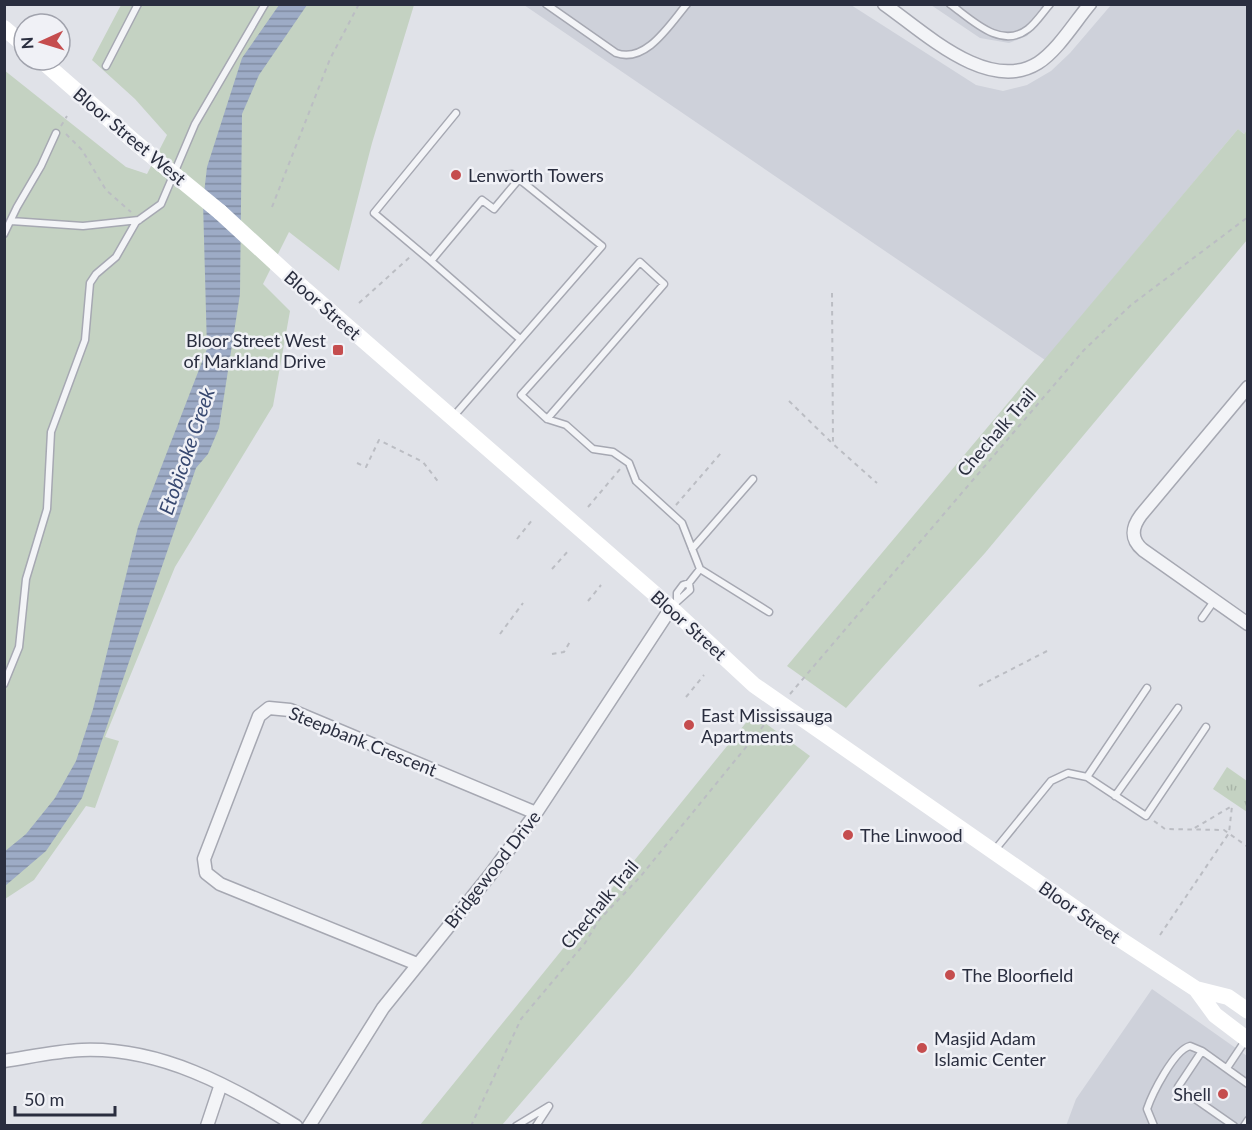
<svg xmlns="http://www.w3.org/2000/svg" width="1252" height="1130" font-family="Lato,sans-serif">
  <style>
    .built { fill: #ced1da }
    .green { fill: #c4d2c2 }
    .park { fill: url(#park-tufts) }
    .water { fill: url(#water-rules) }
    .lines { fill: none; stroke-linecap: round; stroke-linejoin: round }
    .lane-casing { stroke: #a6a8b2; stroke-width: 9 }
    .street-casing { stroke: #a6a8b2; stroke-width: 15 }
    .path { stroke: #bbbdc3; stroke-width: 2; stroke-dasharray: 4.5 4.5; stroke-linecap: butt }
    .lane { stroke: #f3f4f7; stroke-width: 6 }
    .street { stroke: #f3f4f7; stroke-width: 12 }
    .secondary { stroke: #fff; stroke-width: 16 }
    .secondary-bridge { stroke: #fff; stroke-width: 16 }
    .poi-dot { fill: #c54d4e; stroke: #f0f1f6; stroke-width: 2 }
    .labels { text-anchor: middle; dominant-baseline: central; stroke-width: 5; stroke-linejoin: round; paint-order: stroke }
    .street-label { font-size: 18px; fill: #2a2e3f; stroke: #f0f1f6 }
    .poi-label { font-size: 18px; fill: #2a2e3f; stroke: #f0f1f6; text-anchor: start }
    .water-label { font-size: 20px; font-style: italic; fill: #374870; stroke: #f0f1f6 }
  </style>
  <defs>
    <pattern id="park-tufts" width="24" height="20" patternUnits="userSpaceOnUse" patternTransform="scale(1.5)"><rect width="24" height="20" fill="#c4d2c2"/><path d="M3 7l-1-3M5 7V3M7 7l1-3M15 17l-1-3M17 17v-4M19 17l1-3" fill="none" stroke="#a9b5a8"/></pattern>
    <pattern id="water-rules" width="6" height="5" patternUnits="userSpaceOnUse" patternTransform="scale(1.5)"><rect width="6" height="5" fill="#9dabc6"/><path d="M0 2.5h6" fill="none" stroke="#808ca2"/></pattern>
  </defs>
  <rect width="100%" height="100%" fill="#e0e2e8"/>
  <path class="built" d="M524,5H851L976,85L1003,91L1027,85L1051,71L1070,53L1111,5H1247V130L1244,134L1238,129L1045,360Z
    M931,5H1054L1027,36L1009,43L980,38Z
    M1152,989L1247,1056V1125L1066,1126L1076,1099Z"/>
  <path class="green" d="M121,5H414L372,143L339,271L289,232L263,284L290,311L273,406L175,567L105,737L119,741L95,808L86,806L34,880L5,899L4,70L126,167L147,174L167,135L135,99L92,60Z
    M1238,129L1244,134L1247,130V240L985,553L846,708L787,666Z
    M753,714L810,756L630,976L502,1125H420Z"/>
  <path class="park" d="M1227,767L1247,781V812L1213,789Z"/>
  <path class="water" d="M279,5H307L259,75L242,114L240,294L219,428L208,454L196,468L82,798L46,851L5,886L4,852L26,834L55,798L76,761L93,709L138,527L207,349L203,202L207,167L242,58Z"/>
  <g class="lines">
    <g class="lane-casing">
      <path id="lane" d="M546,4L616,53C646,64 670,24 687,4
        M950,4C972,20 1001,50 1028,29C1036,23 1043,12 1050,4
        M106,66L138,4
        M503,175L512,174L519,179
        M11,221L83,226L139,220
        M4,234L17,207L41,166L56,133
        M431,261L374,213L456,113
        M453,417L602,246L519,179L494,209L482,200L431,261L520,339
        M547,419L664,284L640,262L521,395L547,419L566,425L593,449L613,452L629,463L636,481L682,523L700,569
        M692,549L753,479
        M677,599V593L683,585L689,583
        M671,607L690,590L689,583L700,569L769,612
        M1202,618L1214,601
        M4,684L19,647L26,579L47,509L51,432L85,340L90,283L96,274L116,257L136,222L161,204L195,124L265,4
        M1087,777L1146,816L1206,727
        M1115,796L1178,708
        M994,851L1051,781L1068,773L1087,777L1147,688
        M1227,1068L1245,1041
        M516,1126L549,1106L536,1126
        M1154,1126L1147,1109C1152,1094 1174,1050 1190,1046L1202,1051
        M1234,1126L1178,1087L1202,1051L1248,1084
        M1244,1126L1248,1120"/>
    </g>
    <g class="street-casing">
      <path id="street" d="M884,4C924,32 988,94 1038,63C1058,50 1074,23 1090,4
        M1248,387L1141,515C1132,527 1130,539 1143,550L1248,624
        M417,964L220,884L206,873L204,859L259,716L269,708L290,710L536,813
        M4,1061C30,1057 56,1051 82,1050C160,1047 231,1086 296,1126
        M207,1126L221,1084
        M309,1126L383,1008L490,875L536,813L671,608"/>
    </g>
    <path class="path" d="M61,126L67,116
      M66,134L82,150L106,190L131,212
      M272,207L330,59L359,4
      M832,293L833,444L877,483
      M359,303L410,257
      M789,401L833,444
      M357,463L366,467L379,440L423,462L440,484
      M676,505L721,453
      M588,507L621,468
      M517,539L533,519
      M552,569L569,550
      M588,601L601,585
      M500,634L523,603
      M552,654L564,652L571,640
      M979,686L1047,651
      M790,694L1084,350L1131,305L1248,217
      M686,697L704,675
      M1154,821L1165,829L1224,830L1248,847
      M1160,935L1229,833L1232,806L1193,829
      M471,1126L521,1019L585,943L599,920L640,877L773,714"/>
    <use href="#lane" class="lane"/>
    <use href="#street" class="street"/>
    <path class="secondary" d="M4,28L24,45
      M41,60L136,143
      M220,212L293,279L671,608L754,685L1118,938L1196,989L1228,997L1248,1011
      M1196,989L1215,1015L1248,1040"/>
    <path class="secondary-bridge" d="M136,143L220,212"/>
  </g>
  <g class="poi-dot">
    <circle cx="456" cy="175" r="6"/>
    <rect x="332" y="344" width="12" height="12" rx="3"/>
    <circle cx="689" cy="725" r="6"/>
    <circle cx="848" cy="835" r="6"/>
    <circle cx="950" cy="975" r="6"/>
    <circle cx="922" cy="1048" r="6"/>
    <circle cx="1223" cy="1094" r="6"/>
  </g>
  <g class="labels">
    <g class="street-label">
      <text transform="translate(130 136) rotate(40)">Bloor Street West</text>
      <text transform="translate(323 305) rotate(41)">Bloor Street</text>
      <text transform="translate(996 432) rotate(-49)">Chechalk Trail</text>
      <text transform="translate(689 625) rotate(42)">Bloor Street</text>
      <text transform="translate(363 741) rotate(22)">Steepbank Crescent</text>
      <text transform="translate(492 869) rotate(-52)">Bridgewood Drive</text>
      <text transform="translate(599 904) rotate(-50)">Chechalk Trail</text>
      <text transform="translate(1080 912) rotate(35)">Bloor Street</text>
    </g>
    <g class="poi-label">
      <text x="468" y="175">Lenworth Towers</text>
      <text x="326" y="340" text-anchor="end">Bloor Street West<tspan x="326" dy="21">of Markland Drive</tspan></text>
      <text x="701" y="715">East Mississauga<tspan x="701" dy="21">Apartments</tspan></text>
      <text x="860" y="835">The Linwood</text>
      <text x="962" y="975">The Bloorfield</text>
      <text x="934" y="1038">Masjid Adam<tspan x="934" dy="21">Islamic Center</tspan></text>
      <text x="1211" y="1094" text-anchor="end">Shell</text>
    </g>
    <g class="water-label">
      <text transform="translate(186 451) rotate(-71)">Etobicoke Creek</text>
    </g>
  </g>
  <rect width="1252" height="1130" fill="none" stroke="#2a2e3f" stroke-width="12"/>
  <g transform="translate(42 42) rotate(266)"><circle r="28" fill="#f0f1f6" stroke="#a1a3ad" stroke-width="1.5"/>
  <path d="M0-4.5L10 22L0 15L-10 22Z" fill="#c54d4e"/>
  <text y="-9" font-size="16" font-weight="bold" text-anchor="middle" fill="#2a2e3f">N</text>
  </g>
  <path d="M15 1106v9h100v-9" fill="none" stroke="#2a2e3f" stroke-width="3"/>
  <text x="24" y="1106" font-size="18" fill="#2a2e3f" stroke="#f0f1f6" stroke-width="4.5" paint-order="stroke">50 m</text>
</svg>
